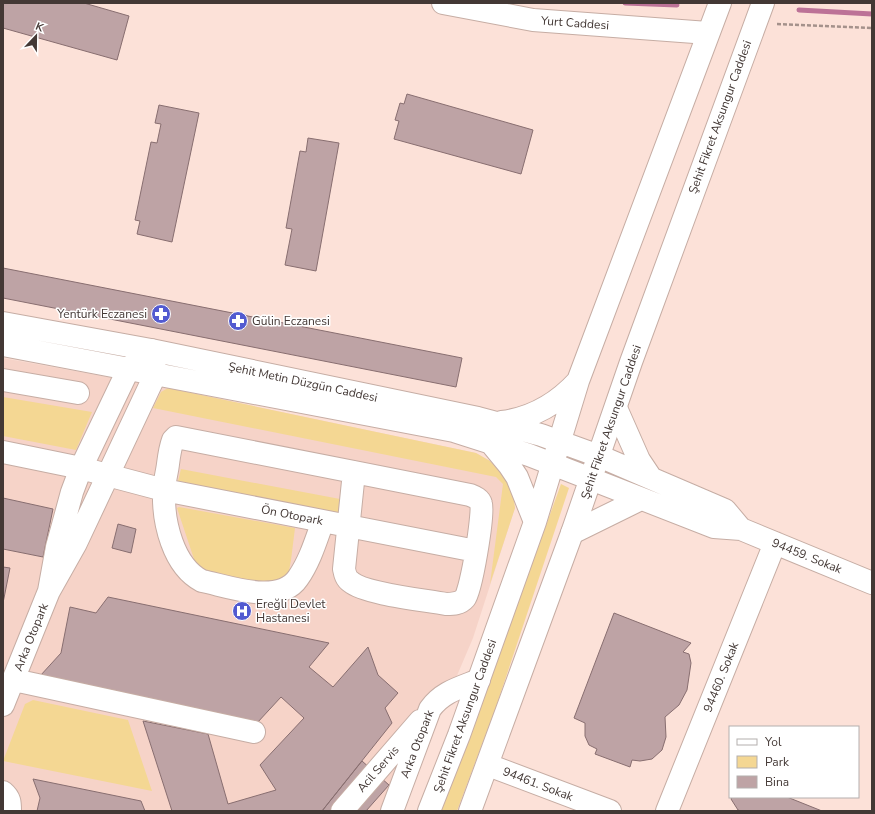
<svg xmlns="http://www.w3.org/2000/svg" width="875" height="814" font-family="'Nunito Sans',sans-serif">
  <style>
    .built { fill: #f6d3c8 }
    .green { fill: #f4d793 }
    .lines { fill: none; stroke-linecap: round; stroke-linejoin: round }
    .stream { stroke: #bc7297; stroke-width: 5 }
    .building { fill: #bea3a5; stroke: #886e70 }
    .minor-casing { stroke: #c6ada4; stroke-width: 24 }
    .major-casing { stroke: #c6ada4; stroke-width: 24 }
    .path { stroke: #a4918b; stroke-width: 2.5; stroke-dasharray: 4 2; stroke-linecap: butt }
    .minor { stroke: #fff; stroke-width: 22 }
    .major { stroke: #fff; stroke-width: 22 }
    .labels { text-anchor: middle; dominant-baseline: central; stroke-width: 3; stroke-linejoin: round; paint-order: stroke }
    .street-label { font-size: 12px; fill: #433835; stroke: #fff }
    .poi-label { font-size: 12px; fill: #433835; stroke: #fff; text-anchor: start }
  </style>
  <rect width="100%" height="100%" fill="#fce1d8"/>
  <path class="built" d="M3,358L168,388L476,453L490,461L502,474L515,508L473,638L436,725L404,811H3Z"/>
  <path class="green" d="M168,388L476,453L490,461L502,474L513,493L515,508L490,584L503,484L496,477L153,408L161,392Z
    M3,397L92,412L76,450L3,436Z
    M181,469L340,499L339,514L178,481Z
    M561,484L569,488L495,710L457,811H441L480,708Z
    M179,507L295,528L291,560L289,571L284,579L269,585L197,568L177,508Z
    M33,700L128,720L152,791L3,761L25,704Z"/>
  <g class="lines">
    <path class="stream" d="M625,3L677,5
      M799,10L872,14"/>
  </g>
  <path class="building" d="M3,3H84L129,16L117,60L3,28Z
    M407,94L533,130L521,174L394,139L399,121L395,120L400,103L404,104Z
    M159,105L199,113L172,242L137,234L140,221L135,220L151,142L157,143L161,124L155,123Z
    M308,138L339,143L316,271L285,265L292,229L286,228L300,151L306,152Z
    M3,268L462,358L456,387L3,298Z
    M3,498L53,509L43,557L3,549Z
    M118,524L136,529L131,553L112,548Z
    M3,567L10,568L3,603Z
    M108,597L329,643L309,667L333,687L368,647L378,675L398,693L385,708L392,723L322,811H172L143,721L208,734L228,804L276,790L260,765L304,718L281,697L257,723L40,676L61,653L70,607L96,613Z
    M614,613L691,643L683,652L689,654L691,663L687,690L679,705L665,717L666,737L662,750L652,759L640,761L632,760L630,767L595,754L597,749L589,745L585,736V723L574,718Z
    M362,761L389,785L366,811H322Z
    M33,779L141,801L145,811H37L40,798Z
    M732,797H787L822,811H741L738,810L731,799Z"/>
  <g class="lines">
    <g class="minor-casing">
      <path id="minor" d="M443,3L533,20L708,33
        M3,380L78,393
        M616,408L639,460L651,478
        M3,452L81,468L164,490L476,551
        M599,456L725,510L741,529
        M354,472L470,495C475,497 480,499 481,504C484,514 471,591 465,598C460,604 453,604 446,604C425,600 365,594 351,582C346,579 345,574 344,569Z
        M591,479L714,527L741,529L872,583
        M323,521C316,540 310,561 298,578C279,606 228,586 202,581C173,566 163,522 164,492C164,482 167,473 168,464C169,456 170,448 173,440L176,437L354,472
        M572,533L641,499
        M14,680L254,732
        M3,705L49,591L76,543L156,373L151,350L129,368L81,468L72,492L57,547L49,591
        M488,765L610,811
        M3,792C10,798 10,802 10,811
        M342,811L420,721
        M392,811L430,709C442,692 459,688 479,680
        M667,811L775,543"/>
    </g>
    <g class="major-casing">
      <path id="major" d="M3,323L151,350L478,418L541,435L599,456
        M3,345L454,431L529,455L591,479
        M502,422C533,418 557,404 578,381
        M490,442L509,465L517,477L535,522
        M429,811L459,735L535,522L578,381L720,3
        M470,811L572,533L631,362L763,3"/>
    </g>
    <path class="path" d="M777,24L872,28"/>
    <use href="#minor" class="minor"/>
    <use href="#major" class="major"/>
  </g>
  <defs>
    <g id="pharmacy-disc" transform="scale(1)"><circle r="9.5" fill="#525ad0" stroke="#fff"/><path d="M-2-6h4v4h4v4h-4v4h-4v-4h-4v-4h4Z" fill="#fff"/></g>
    <g id="hospital-disc" transform="scale(1)"><circle r="9.5" fill="#525ad0" stroke="#fff"/><path d="M-5-5h3v3.5h4V-5h3V5h-3V1.5h-4V5h-3Z" fill="#fff"/></g>
  </defs>
  <g fill-rule="evenodd">
    <use href="#pharmacy-disc" x="161" y="314"/>
    <use href="#pharmacy-disc" x="238" y="321"/>
    <use href="#hospital-disc" x="242" y="611"/>
  </g>
  <g class="labels">
    <g class="street-label">
      <text transform="translate(575 23) rotate(4)">Yurt Caddesi</text>
      <text transform="translate(720 117) rotate(-70)">Şehit Fikret Aksungur Caddesi</text>
      <text transform="translate(303 382) rotate(12)">Şehit Metin Düzgün Caddesi</text>
      <text transform="translate(611 422) rotate(-71)">Şehit Fikret Aksungur Caddesi</text>
      <text transform="translate(292 515) rotate(11)">Ön Otopark</text>
      <text transform="translate(807 556) rotate(22)">94459. Sokak</text>
      <text transform="translate(31 637) rotate(-68)">Arka Otopark</text>
      <text transform="translate(721 677) rotate(-68)">94460. Sokak</text>
      <text transform="translate(465 716) rotate(-70)">Şehit Fikret Aksungur Caddesi</text>
      <text transform="translate(417 744) rotate(-69)">Arka Otopark</text>
      <text transform="translate(378 769) rotate(-49)">Acil Servis</text>
      <text transform="translate(538 784) rotate(21)">94461. Sokak</text>
    </g>
    <g class="poi-label">
      <text x="147" y="314" text-anchor="end">Yentürk Eczanesi</text>
      <text x="252" y="321">Gülin Eczanesi</text>
      <text x="256" y="604">Ereğli Devlet<tspan x="256" dy="14">Hastanesi</tspan></text>
    </g>
  </g>
  <rect width="875" height="814" fill="none" stroke="#433835" stroke-width="8"/>
  <rect x="729" y="726" width="130" height="72" fill="#ffffff" stroke="#b4afae"/>
  <rect x="737" y="739" width="20" height="6" fill="#ffffff" stroke="#b4afae"/>
  <text x="765" y="746" font-size="12" fill="#433835">Yol</text>
  <rect x="737" y="756" width="20" height="12" fill="#f4d793" stroke="#b4afae"/>
  <text x="765" y="766" font-size="12" fill="#433835">Park</text>
  <rect x="737" y="776" width="20" height="12" fill="#bea3a5" stroke="#b4afae"/>
  <text x="765" y="786" font-size="12" fill="#433835">Bina</text>
  <g transform="translate(36 36) rotate(22)" stroke="#ffffff" stroke-width="3" paint-order="stroke">
  <path d="M0-3L7 15L0 10L-7 15Z" fill="#433835"/>
  <text y="-6" font-size="11" font-weight="bold" text-anchor="middle" fill="#433835">K</text>
  </g>
</svg>
